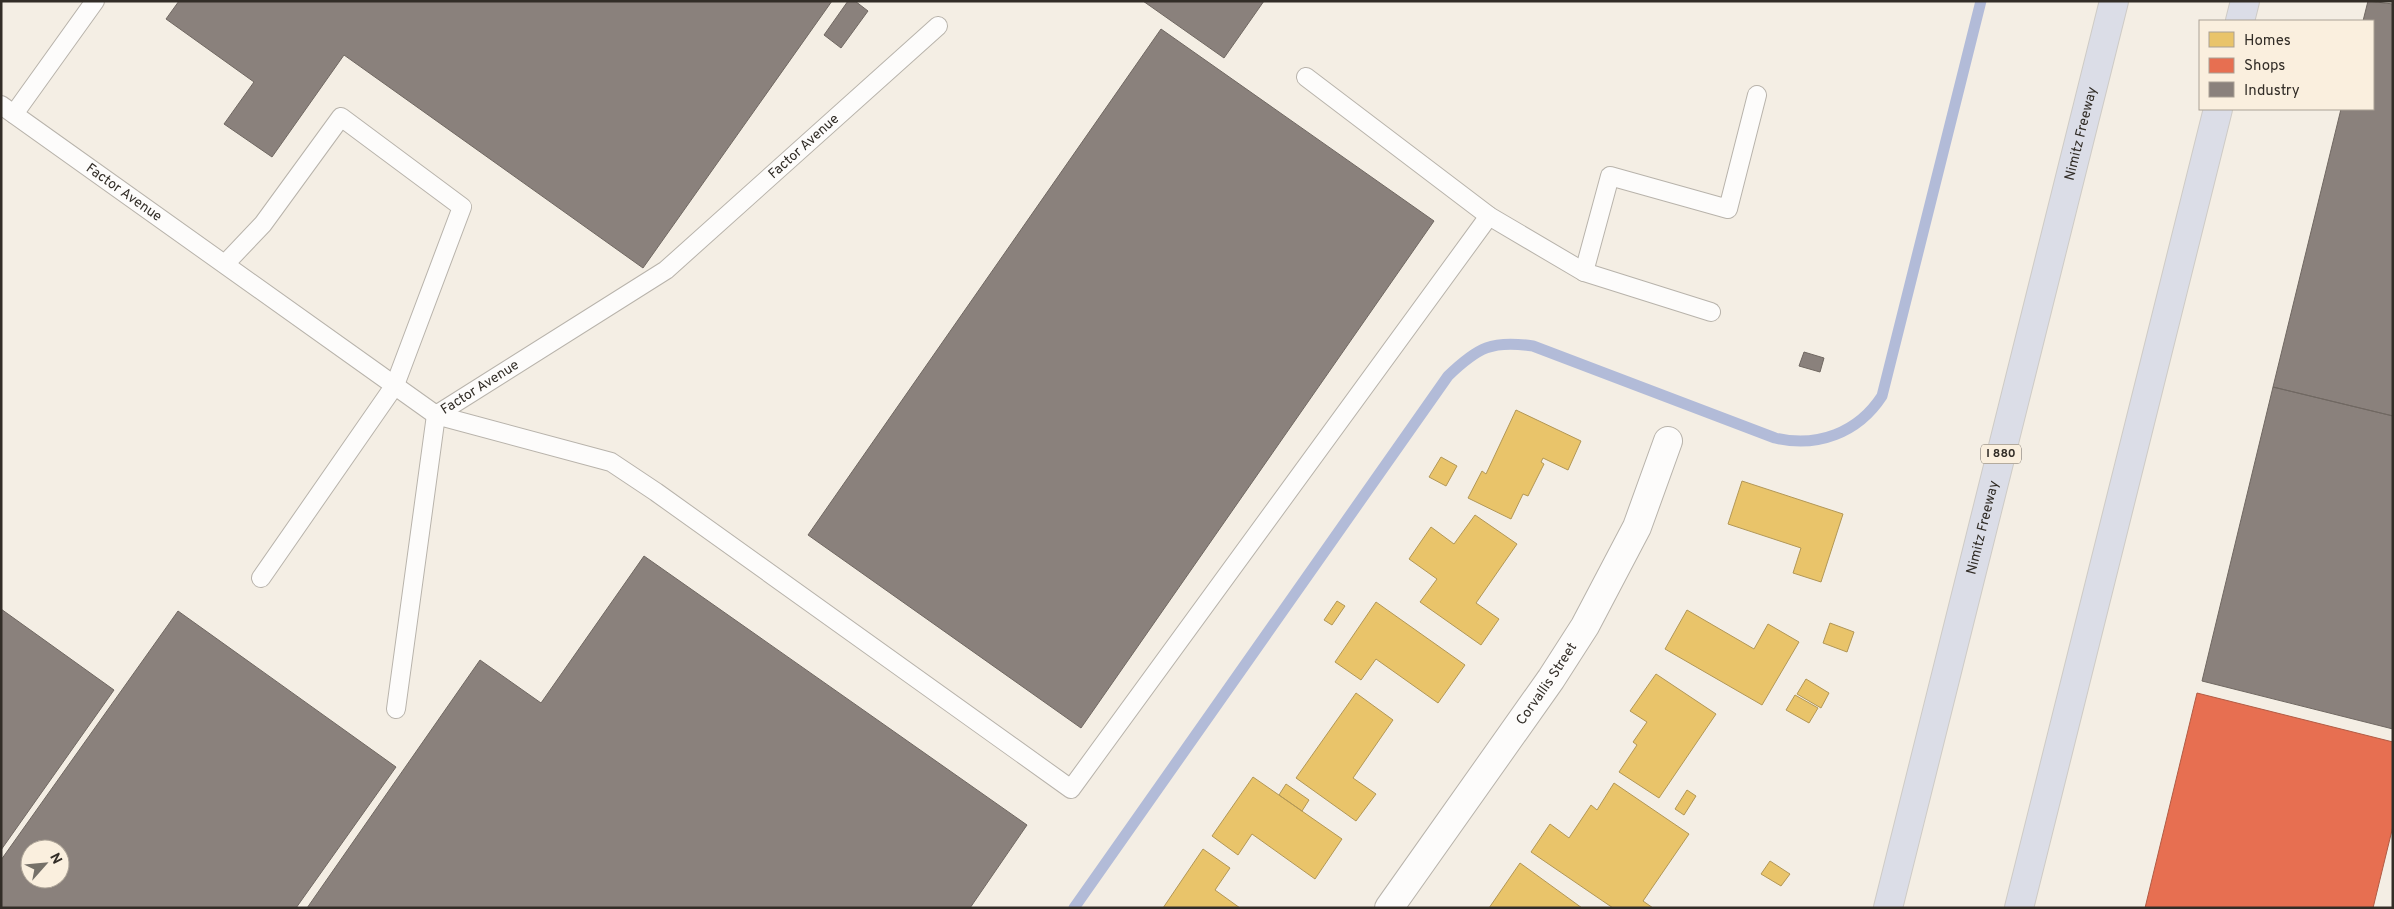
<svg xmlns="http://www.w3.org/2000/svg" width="2394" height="909" font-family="Overpass,sans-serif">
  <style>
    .homes { fill: #e9c46a; stroke: #b29756 }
    .shops { fill: #e76f51; stroke: #b15b44 }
    .industry { fill: #8a817c; stroke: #706862; fill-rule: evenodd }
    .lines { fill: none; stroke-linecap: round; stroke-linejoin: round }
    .stream { stroke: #b2bbd8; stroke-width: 11 }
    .service-casing { stroke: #b8b3ab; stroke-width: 20 }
    .minor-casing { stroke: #b8b3ab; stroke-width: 30 }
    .motorway-casing { stroke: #cecbc6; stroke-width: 30 }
    .service { stroke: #fdfcfb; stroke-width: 18 }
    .minor { stroke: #fdfcfb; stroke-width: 28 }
    .motorway { stroke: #dbdde7; stroke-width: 28 }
    .labels { text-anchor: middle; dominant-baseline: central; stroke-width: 5; stroke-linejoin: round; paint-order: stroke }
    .shield { fill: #faefde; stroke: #6e675e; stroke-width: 1 }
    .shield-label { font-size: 12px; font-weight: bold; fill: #322d27 }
    .street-label { font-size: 14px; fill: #322d27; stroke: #faefde }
  </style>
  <rect width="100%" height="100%" fill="#f4eee4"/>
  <path class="homes" d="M1516,410L1581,441L1568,470L1543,458L1541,462L1544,464L1528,496L1523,494L1511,519L1468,498L1482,471L1486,474Z
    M1441,457L1457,466L1446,486L1429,477Z
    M1742,481L1843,514L1821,582L1793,573L1801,548L1728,524Z
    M1475,515L1517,544L1476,603L1499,619L1481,645L1420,602L1437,579L1409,559L1431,527L1454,544Z
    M1337,601L1345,606L1332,625L1324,620Z
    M1376,602L1465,665L1438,703L1376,659L1361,680L1335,662Z
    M1687,610L1754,649L1768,624L1799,642L1762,705L1665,649Z
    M1830,623L1854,632L1847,652L1823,643Z
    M1656,674L1716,714L1659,798L1619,772L1637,745L1633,742L1647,722L1630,711Z
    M1806,679L1829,693L1821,708L1797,694Z
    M1356,693L1393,720L1353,778L1376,794L1356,821L1296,778Z
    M1795,695L1818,708L1809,723L1786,710Z
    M1253,777L1342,839L1315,879L1252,834L1238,855L1212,836Z
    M1614,783L1689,834L1643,901L1653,908H1613L1531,852L1550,824L1569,838L1591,805L1597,810Z
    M1286,784L1309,800L1302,811L1279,795Z
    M1687,790L1696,796L1684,815L1675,809Z
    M1203,849L1230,868L1215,890L1240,908H1163Z
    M1770,861L1790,874L1781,886L1761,874Z
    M1520,863L1582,908H1489Z"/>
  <path class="shops" d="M2197,693L2393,742V826L2373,908H2145Z"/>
  <path class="industry" d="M179,1H832L643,268L344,55L272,157L224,124L254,82L166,19Z
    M848,1H855L868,11L841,48L824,35Z
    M1143,1H1264L1224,58Z
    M2368,1L2393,4V416L2273,387L2341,109H2373V21H2363Z
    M1161,29L1434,221L1081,728L808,535Z
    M1804,352L1824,358L1820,372L1799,366Z
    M2273,387L2393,416V729L2202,681Z
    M644,556L1027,825L970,908H307L480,660L541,703Z
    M1,609L114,690L1,850Z
    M178,611L396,767L296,908H1V860ZM30,849H60V879H30Z"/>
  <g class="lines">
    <path class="stream" d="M1074,908L1448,376C1478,347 1492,340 1533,346L1775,438C1817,448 1858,433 1882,396L1981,1"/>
    <g class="service-casing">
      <g id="service">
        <path d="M1306,77L1489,216L1584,272L1711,312"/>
        <path id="s1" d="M1,105L436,415L666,270L938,26"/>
        <path d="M14,114L95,1"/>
        <path d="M225,264L263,224L341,117L462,207L395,385L261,578"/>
        <path d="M1584,272L1610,176L1728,209L1757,95"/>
        <path d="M396,709L436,415L611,462L656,492L1071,789L1489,216"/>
      </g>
    </g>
    <g class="minor-casing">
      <g id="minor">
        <path id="s2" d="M1389,908L1551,679L1585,626L1637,527L1668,441"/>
      </g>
    </g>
    <g class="motorway-casing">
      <g id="motorway">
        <path d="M2240,21L2245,1"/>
        <path id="s3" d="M1888,908L2114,1"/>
        <path d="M2019,908L2218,109"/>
      </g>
    </g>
    <use href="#service" class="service"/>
    <use href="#minor" class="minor"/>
    <use href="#motorway" class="motorway"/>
  </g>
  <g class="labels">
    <rect class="shield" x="1981" y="444.5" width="40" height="19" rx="4"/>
    <g class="shield-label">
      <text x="2001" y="454">I 880</text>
    </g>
    <g class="street-label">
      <text stroke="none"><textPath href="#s3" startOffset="798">Nimitz Freeway</textPath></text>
      <text stroke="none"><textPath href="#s1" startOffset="991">Factor Avenue</textPath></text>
      <text stroke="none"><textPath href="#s1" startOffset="151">Factor Avenue</textPath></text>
      <text stroke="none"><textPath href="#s1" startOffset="586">Factor Avenue</textPath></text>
      <text stroke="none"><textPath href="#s3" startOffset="392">Nimitz Freeway</textPath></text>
      <text stroke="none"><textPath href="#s2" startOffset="274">Corvallis Street</textPath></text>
    </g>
  </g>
  <rect width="2394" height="909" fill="none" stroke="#322d27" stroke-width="5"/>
  <rect x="2199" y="20" width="175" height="90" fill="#faefde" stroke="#aaa195"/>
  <rect x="2209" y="32" width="25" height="15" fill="#e9c46a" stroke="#aaa195"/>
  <text x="2244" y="45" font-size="15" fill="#322d27">Homes</text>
  <rect x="2209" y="58" width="25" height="15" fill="#e76f51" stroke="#aaa195"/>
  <text x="2244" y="70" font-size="15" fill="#322d27">Shops</text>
  <rect x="2209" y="82" width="25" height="15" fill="#8a817c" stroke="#aaa195"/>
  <text x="2244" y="95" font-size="15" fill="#322d27">Industry</text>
  <g transform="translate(45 864) rotate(63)"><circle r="24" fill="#faefde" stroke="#aaa195"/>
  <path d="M0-4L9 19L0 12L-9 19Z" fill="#767169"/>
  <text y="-8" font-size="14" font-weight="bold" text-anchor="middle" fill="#322d27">N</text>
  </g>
</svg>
